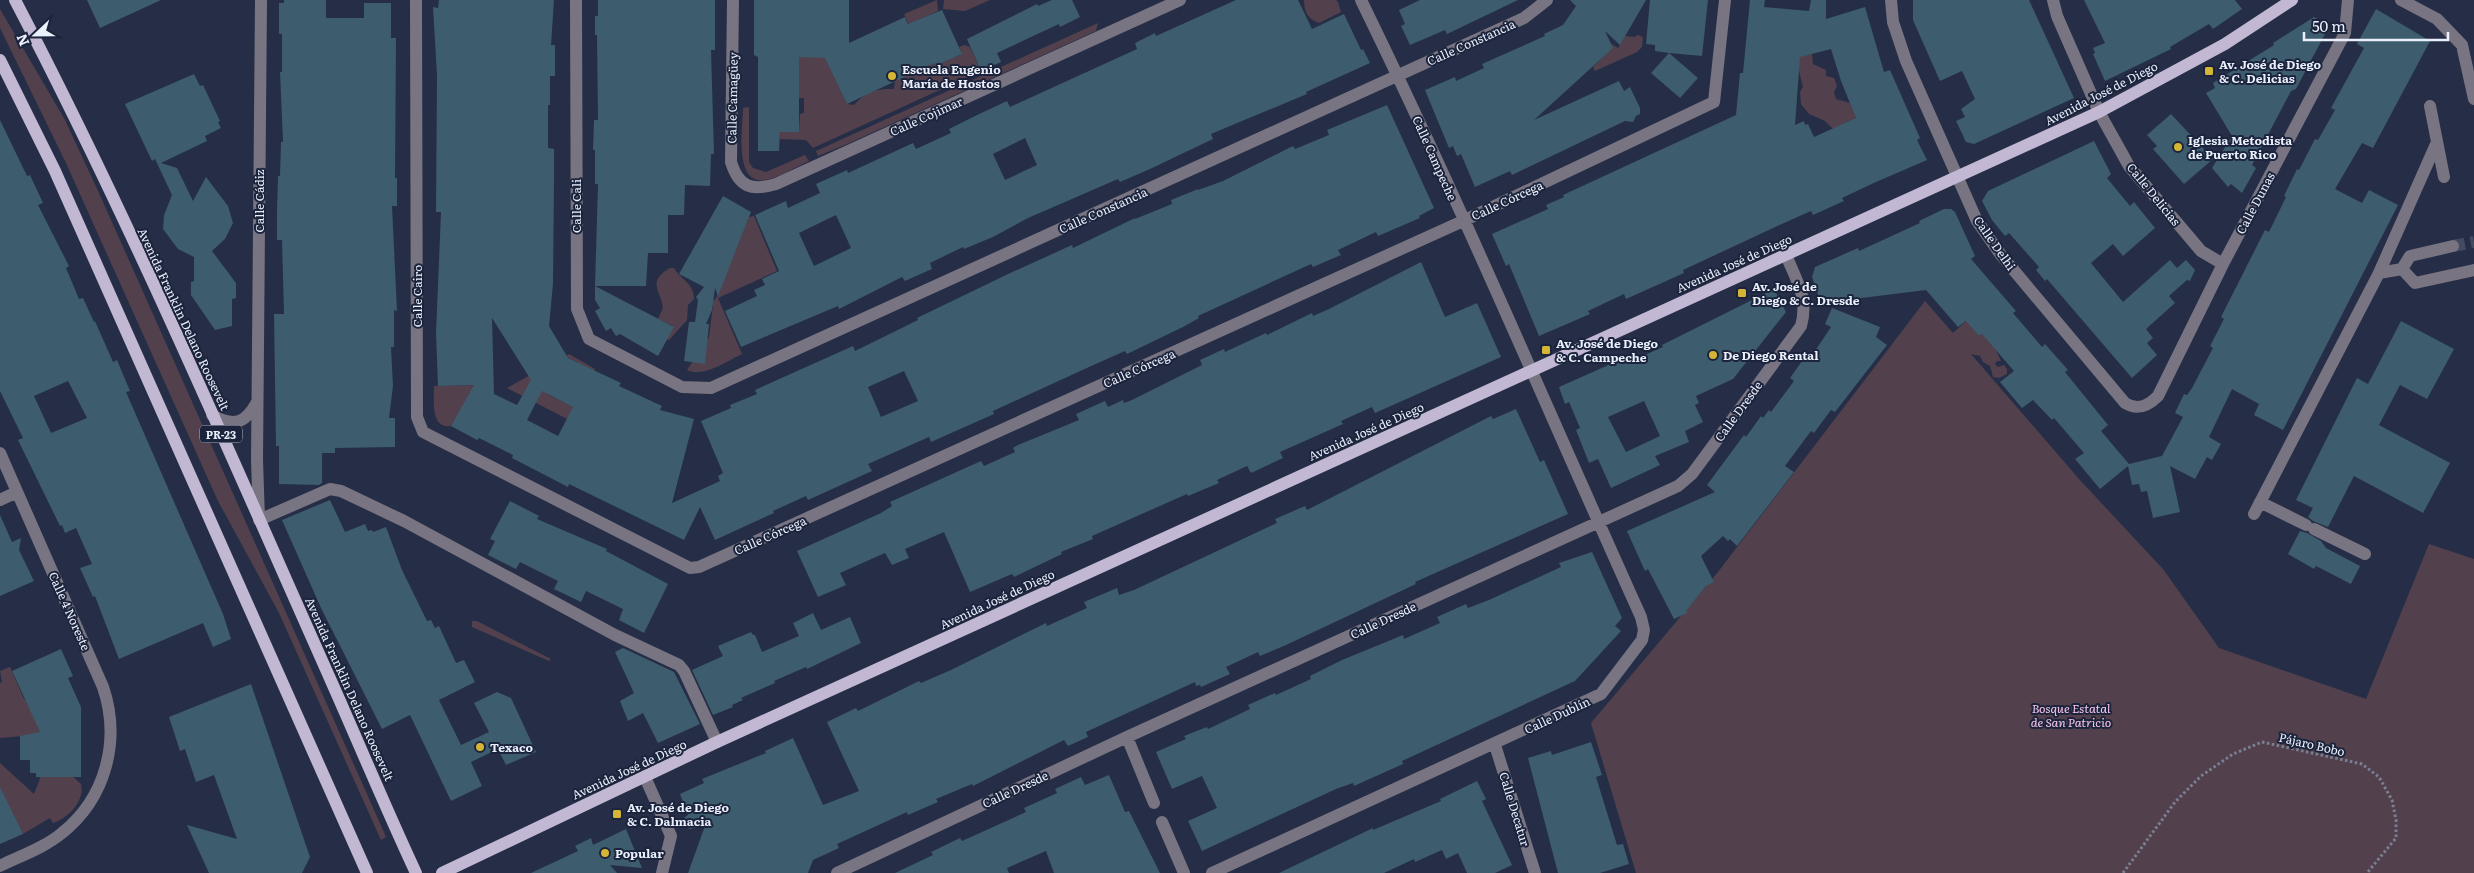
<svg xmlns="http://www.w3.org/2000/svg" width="2474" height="873" font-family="Literata,serif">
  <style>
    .green { fill: #53404d }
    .building { fill: #3d5c6e; fill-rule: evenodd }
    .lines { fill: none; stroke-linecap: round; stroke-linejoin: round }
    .minor-tunnel { stroke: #434b61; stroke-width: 12; stroke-dasharray: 12 6; stroke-linecap: butt }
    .path { stroke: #798093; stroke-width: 3; stroke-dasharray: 2.5 2.5; stroke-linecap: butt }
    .minor { stroke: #797481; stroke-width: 12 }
    .major { stroke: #c2b8d3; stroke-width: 12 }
    .poi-dot { fill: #d5b535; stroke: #1b243c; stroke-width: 2 }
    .labels { text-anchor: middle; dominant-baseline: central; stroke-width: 4; stroke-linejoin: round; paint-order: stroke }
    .shield { fill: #1b243c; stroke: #acb2c2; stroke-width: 1 }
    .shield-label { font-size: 11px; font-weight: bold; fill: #eaeffc }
    .street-label { font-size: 12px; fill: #eaeffc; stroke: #1b243c }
    .poi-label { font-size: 12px; font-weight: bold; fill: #eaeffc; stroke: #1b243c; text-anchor: start }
    .park-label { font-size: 12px; font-style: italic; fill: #f9c7ea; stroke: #1b243c }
  </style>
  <rect width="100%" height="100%" fill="#252e46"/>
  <path class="green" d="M937,0L938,11L915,22L935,66L962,54L959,47L965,45L970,47L981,71L813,148L806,140L780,139V132L799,131L800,114L804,113V98H770L759,57H809L824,55L847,104L854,105C867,91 876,89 894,89L895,81L928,66L904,14Z
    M944,0H990L965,11L943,9Z
    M1304,0H1336L1338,2L1341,12L1319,23C1308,19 1304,12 1304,0Z
    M0,9L65,120L99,193L383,830L386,837L381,840L279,613L218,501L66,163L0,28Z
    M1098,23L1096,31L847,144L818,156L816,151Z
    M1638,35L1643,37L1642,47L1637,52L1595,71L1593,67L1607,53L1603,39L1618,48L1625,36L1634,37Z
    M1797,52L1806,55L1812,54L1813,64L1826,70V76L1834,78L1837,86L1834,92L1836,99L1850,103L1856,118L1833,129L1825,121L1809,114L1801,104L1800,92L1803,87L1799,71L1796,69Z
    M749,107V162L753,168L766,172L805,155L809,161C795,167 779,178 765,180C733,185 743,126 743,108Z
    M754,216L777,271L718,298L742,354C727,361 704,378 687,370L709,337L713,305H709L716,298L749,217Z
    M670,268H674C681,280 694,283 694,299L688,305L687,320L669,340L667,339L673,326L658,319L663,308C661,290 646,282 670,268Z
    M1925,301L1953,333L1982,307L1969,324L1979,336L1990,327L1995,348L2001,361H1997L1995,364L1998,367L2004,365L2007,369V374L1999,378L1993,377L1990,366L1983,362L1980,356L1971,354L2079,479L2163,569L2219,648L2366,699L2429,544L2474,559V873H1636L1591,723L1718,572Z
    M569,354L595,369L580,398L600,436L507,388L553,362L554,385L549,395L572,406L590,369L565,356Z
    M479,385L451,426C430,430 434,398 434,386Z
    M472,621H477L551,659L549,661L472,627Z
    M10,667L23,697L47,734L0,738V683L2,682L0,671Z
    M0,763L34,794L43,771L71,775L81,784C85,801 68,818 53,823L50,818L23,834L0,792Z"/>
  <path class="building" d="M87,0H161L100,28Z
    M284,0H326V18H364V3H391V38H396L395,178H397V206H392L397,311L394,310V347H391L393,386L389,418H395V447L335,448V453H322V483L319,485L279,484V446H276L274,314H284L282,240H277V211L278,176H280L281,142H283L280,72H282V34H279V3H284Z
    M439,0H554L551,45H555V76H550V105H548V148L554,149V183L553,284L549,326L568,358L621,383L619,386L662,406L660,410L694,419L672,503L720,481L718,476L723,473L701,421L731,408L730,405L757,394L755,390L853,346L855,351L918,320L917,318L1008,274L1072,245L1073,248L1135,218V219L1172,204L1171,200L1198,189V190L1223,181L1293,146L1295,149L1329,135L1327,130L1387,105L1434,208L1419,216L1420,218L1378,236L1376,232L1338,250L1341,255L1313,267L1311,264L1198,316L1199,318L1183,327L1127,354L1125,351L1089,367L993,411L994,414L931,442L929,437L868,464L872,471L808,500L806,496L773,511L774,513L715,540L700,507L684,540L569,484L568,487L512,458L513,455L479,438L477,440L451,426L474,385L438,386L436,334L441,212H436L437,75L433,7L438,8ZM492,318L531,380L517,405L494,394ZM904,371L918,401L881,417L868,387ZM542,391L573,407L558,436L527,420Z
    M598,0H715V50H711L714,154H711L710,186L685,185L684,215H668V253H648L646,286H595L598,184H595V150H593L594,120H598L597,35H595V16H598Z
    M754,0H849V43L905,17L908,24L942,10L962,54L935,66L934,63L847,104L825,58L799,57V132H780L779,151H758V57L754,55Z
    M1052,0H1072L1080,17L1060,27L1059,24L997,53L1001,62L981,71L967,39L1037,4L1038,6Z
    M1236,0H1298L1312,29L1344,14L1361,50L1363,49L1370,63L1306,92L1307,94L1211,134L1213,139L1150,169L1120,182L1118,179L1028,218L993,237L964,249L963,247L930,263L932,269L905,281L902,277L839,309L838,306L741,347L725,311L757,296L754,290L765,285L762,279L779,271L755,215L786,201L788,208L820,193L816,184L847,170L848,173L913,143L916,149L951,133L949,129L975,116L1007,101L1010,107L1137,49L1135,43L1155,33L1156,36ZM1025,138L1037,165L1005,180L993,154ZM836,215L851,248L814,266L799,233Z
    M1420,0H1518L1447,34L1445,30L1410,45L1401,26L1405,24L1399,10Z
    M1570,0H1646L1620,45L1605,31L1613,48L1534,120L1619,81L1624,91L1630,87L1640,108V114L1636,116L1633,122L1625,121L1512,175L1510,171L1475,187L1461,154L1457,156L1453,146L1449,148L1425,90L1455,77L1456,81L1484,68L1482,64L1545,36L1544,34L1563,25L1576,6Z
    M1650,0H1708L1702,56L1669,53L1698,78L1680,98L1651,73L1669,53L1655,51V45L1646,44Z
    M1750,0H1765L1764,7L1809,11L1811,0H1826V19L1865,7L1884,72L1890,70L1920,138L1917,140L1927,160L1876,182L1842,198L1844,201L1813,215L1811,211L1784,223L1683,270L1684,273L1626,299L1624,294L1588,311L1590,314L1539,336L1509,264L1506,266L1492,234L1548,209L1546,205L1564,197L1563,195L1736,115L1740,73H1743ZM1831,49L1841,81L1856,118L1814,137L1808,124L1805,125L1804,121L1795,125L1800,57Z
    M1913,0H2029L2074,98L1974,144L1966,142L1956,121L1965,117L1961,109L1975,99L1962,71L1940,81L1913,20Z
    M2084,0H2235L2242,9L2213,29L2209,24L2170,47L2171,49L2105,81L2093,54L2095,53L2093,48L2105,43Z
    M2376,9L2430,41L2373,148L2362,143L2335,189L2362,203L2369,190L2398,205L2283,430L2254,415L2259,404L2232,389L2209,437L2221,444L2212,460L2207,457L2195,479L2170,466L2180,512L2153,518L2147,491L2141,492L2139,484L2132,485L2128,466L2100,489L2075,459L2084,453L2054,418L2052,420L2033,400L2022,408L2000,382L2014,371L1982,334L1979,336L1966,321L1958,327L1926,290L1821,303L1812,277L1815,267L1858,248L1859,251L1920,223L1919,221L1944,209H1951L1955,212L1975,256L1971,259L2016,311L2013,313L2042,347L2045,344L2068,370L2065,372L2108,425L2101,431L2129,464L2162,456L2183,417L2175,413L2184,394L2187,395L2192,388L2213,348L2210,346L2224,319L2221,317L2265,230L2269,232L2286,197L2284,196L2297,169L2299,170L2315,139L2318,140L2335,110L2331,108L2364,48L2357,44Z
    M2314,17L2325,24L2326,32L2296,89L2291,91L2252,165L2256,168L2242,193L2231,184L2228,187L2212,168L2232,136L2206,93L2215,88L2213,83L2274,45L2273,43Z
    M194,74L200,86L203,85L220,121L218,122L221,128L205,136L207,141L161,163L177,168L193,201L206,177L228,206L233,223L225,239L212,251L236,283V298L232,299V326L215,330L191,295V282L194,281V257L178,249L163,229L164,215L172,195L155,159L152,161L125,104Z
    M2171,114L2213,159L2184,184L2153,149L2157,146L2147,135Z
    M0,120L27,176L30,175L43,203L38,205L69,266L66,268L79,299L83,298L94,322L95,321L113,362L117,360L130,391L126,392L223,614L231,639L213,647L203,623L119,659L95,596L93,597L80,568L92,564L76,528L65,533L62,525L60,526L18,440L23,438L0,391ZM68,381L87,418L51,433L34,396Z
    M2094,141L2111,174L2107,178L2130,206L2134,202L2155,228L2123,256L2113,244L2091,263L2123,302L2170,260L2177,268L2186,260L2195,270L2190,281L2187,280L2169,296L2175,303L2146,329L2153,338L2147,343L2157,355L2132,378L2047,279L2045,281L2036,270L2039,267L2009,233L2005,236L1992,220L1982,201L1988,191Z
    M723,196L751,212L718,296L715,288L712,310L706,324H709L705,364L684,361L689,322H695L698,300L696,297L704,287L679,274Z
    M1421,262L1445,317L1477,303L1501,357L1375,413L1372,407L1341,421L1343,424L1280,452L1283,458L1251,473L1247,466L1217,480L1219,483L1188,496L1187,494L1092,536L1093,539L1061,552L1062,554L1014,577L1012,574L970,592L944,532L905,549L909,558L892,565L885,553L840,573L846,585L818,597L797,551L881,513L892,506L890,502L981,461L984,466L1015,452L1013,448L1018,445L1079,420L1076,414L1105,401L1108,407L1123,400L1124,403L1132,400L1202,365L1200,360L1224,349L1225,352L1266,333L1267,335L1312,313L1313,316L1329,309Z
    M595,286L674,327L658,356L620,334L616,336L611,328L606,331L595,311L600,308L595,300Z
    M1774,289L1786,312L1733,379L1696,396L1699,403L1695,405L1703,422L1685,431L1689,442L1655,456L1660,465L1611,488L1598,459L1589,463L1576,430L1580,428L1569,402L1565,404L1559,387L1622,359L1624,364L1663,347L1662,345ZM1644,401L1660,436L1626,452L1608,417Z
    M1832,308L1880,327L1876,337L1887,345L1835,412L1831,410L1814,433L1811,431L1785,466L1794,472L1737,546L1730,539L1728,541L1723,536L1701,556L1714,582L1706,586L1686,611L1687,613L1674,619L1648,569L1645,571L1627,531L1715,492L1707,485L1744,435L1746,437L1761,416L1763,418L1769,410L1771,412L1794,381L1790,378L1807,354L1811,357L1831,327L1825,324Z
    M2401,321L2454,349L2427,399L2400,385L2379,425L2450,463L2423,513L2354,476L2328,527L2313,521L2308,517L2313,508L2296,500L2357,378L2368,384Z
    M1516,409L1540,462L1544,460L1568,514L1415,582L1416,584L1286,645L1260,656L1258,652L1226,667L1230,674L1201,687L1200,685L1196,686L1195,682L1086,732L1088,737L1068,746L1064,740L973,786L972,784L936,799L938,802L908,815L907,812L837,844L839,848L813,860L808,873H688L705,826L689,829L684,818L688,815L680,794L704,783L702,779L766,753L765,751L793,738L823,805L859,791L827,722L856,708L858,711L919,681L921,683L951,670L1046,623L1047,626L1087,608L1084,602L1117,588L1119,595L1134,590L1277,523L1275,519L1305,506L1307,510L1491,416L1493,419Z
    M330,500L345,532L365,524L368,531L372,530L373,532L386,527L402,570L427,621L431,620L435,628L439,626L456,663L464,660L475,682L439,700L461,745L489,732L474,703L497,692L511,698L536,752L506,765L498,749L471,762L482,786L451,801L410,715L382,729L321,608L282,520Z
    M510,501L539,516L537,519L607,549L606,551L668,584L644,633L619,620L623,609L586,591L581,602L554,589L558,581L520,562L516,569L488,555L495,541L490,539Z
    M0,515L12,542L21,538L19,550L34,581L0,596Z
    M2300,531L2307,533L2321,541L2326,548L2360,566L2351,584L2316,566L2314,569L2288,554Z
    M1592,552L1622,618L1615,626L1621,631L1575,681L1402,761L1403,764L1354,786L1353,783L1336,789L1202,851L1188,821L1217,808L1202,776L1172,789L1156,752L1186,739L1184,736L1207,727L1208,729L1250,709L1248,705L1275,693L1276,695L1311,679L1310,676L1342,660L1403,635L1404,639L1440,623L1437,617L1466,604L1468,608L1489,600L1561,567L1559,563Z
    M813,613L821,630L850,617L861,643L807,669L806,667L774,681L775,683L741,698L743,700L732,705L733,707L713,715L692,670L723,656L718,646L751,632L753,635H755L762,652L799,636L793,623Z
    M623,648L674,672L700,724L658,743L643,713L628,721L620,701L634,693L615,652Z
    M61,649L73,676L68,678L81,707V777H36V773H30V760H20V736L40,732L12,671Z
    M251,684L310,857L302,873H209L187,825L237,839L214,775L196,782L185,749L180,751L169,717Z
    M1591,742L1602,775L1596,777L1617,845L1623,844L1629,864L1600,873H1558L1528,758L1551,751L1552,755Z
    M1109,775L1125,812L1129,811L1160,873H1054L1046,851L1007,868L1009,873H895L933,855L931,852L960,838L962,841L1026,812L1024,808L1057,793L1055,789L1081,777L1085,785Z
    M1477,781L1486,799L1482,801L1512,865L1495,873H1467L1458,853L1446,859L1442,850L1415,862L1414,859L1384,873H1279L1373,828V830L1441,801L1440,799Z
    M0,787L23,834L0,844Z
    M626,829L642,868L610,865L617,873H531L578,851L575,846L591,838L593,845Z"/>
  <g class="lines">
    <path class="minor-tunnel" d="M2453,246L2474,242"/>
    <path class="path" d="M2123,873L2175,802L2201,776L2233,754L2262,742L2362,764L2379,777L2392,800L2396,820V838L2367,873"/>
    <path class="minor" d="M261,0L257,460L259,520L330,489L341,491L404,521L615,635L679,665L684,671L717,742
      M416,0L417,417L423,432L690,568L699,567L1463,221L1714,102L1725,0
      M576,0L577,309L589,339L682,387L711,388L1524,18L1547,0
      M733,0L731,162C739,188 752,191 776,184L1180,0
      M1891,0L1893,22L1906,61L1977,221L2001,255L2125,403C2138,411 2148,406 2158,396L2223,264L2345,33L2348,0
      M2053,0L2057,16L2099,112L2129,166L2201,251L2223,264
      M2401,0L2437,19L2462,45L2474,99
      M2430,106L2444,177
      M2402,269L2415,283L2474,270
      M2379,273L2437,142
      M212,415C234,427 245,424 257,402
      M0,453L103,687C121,740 106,798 62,833C44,848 20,856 0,866
      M0,500L17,492
      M2260,502L2306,525
      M2254,514L2379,273L2402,269L2410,256L2453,246
      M2314,529L2365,554
      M1127,737L1154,803
      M1495,745L1535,873
      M645,777L671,836L662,873
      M1162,822L1184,873
      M837,873L1127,737L1678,486L1692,474L1801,326C1809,298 1796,280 1786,255
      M1212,873L1601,694L1642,640L1644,630L1641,617C1548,411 1460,202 1361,0"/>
    <path class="major" d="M15,0C131,222 230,454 332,683C360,746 387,811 416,873
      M0,60L55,171L367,873
      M442,873L717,742L2099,112L2225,44L2292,0"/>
  </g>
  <g class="poi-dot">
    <rect x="2204" y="66" width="10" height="10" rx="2.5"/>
    <circle cx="892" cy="76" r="5"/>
    <circle cx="2178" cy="147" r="5"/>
    <rect x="1737" y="288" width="10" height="10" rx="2.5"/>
    <rect x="1541" y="345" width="10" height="10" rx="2.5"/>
    <circle cx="1713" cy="355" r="5"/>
    <circle cx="480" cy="747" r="5"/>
    <rect x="612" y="809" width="10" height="10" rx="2.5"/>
    <circle cx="605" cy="853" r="5"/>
  </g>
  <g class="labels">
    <rect class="shield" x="200" y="425.5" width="42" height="17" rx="4"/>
    <g class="shield-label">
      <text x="221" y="434">PR-23</text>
    </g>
    <g class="street-label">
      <text transform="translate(1471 42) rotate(-24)">Calle Constancia</text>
      <text transform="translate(2101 93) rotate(-27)">Avenida José de Diego</text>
      <text transform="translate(732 98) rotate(-89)">Calle Camagüey</text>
      <text transform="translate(926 116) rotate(-24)">Calle Cojimar</text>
      <text transform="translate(1435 158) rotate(66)">Calle Campeche</text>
      <text transform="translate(2154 194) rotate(51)">Calle Delicias</text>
      <text transform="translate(1507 200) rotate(-25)">Calle Córcega</text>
      <text transform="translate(259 201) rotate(-90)">Calle Cádiz</text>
      <text transform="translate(2255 203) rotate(-62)">Calle Dunas</text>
      <text transform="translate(576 206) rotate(-90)">Calle Cali</text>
      <text transform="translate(1103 210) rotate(-24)">Calle Constancia</text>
      <text transform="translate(1995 243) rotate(55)">Calle Delhi</text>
      <text transform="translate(1734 263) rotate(-24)">Avenida José de Diego</text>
      <text transform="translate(417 296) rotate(-90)">Calle Cairo</text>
      <text transform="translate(184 319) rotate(65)">Avenida Franklin Delano Roosevelt</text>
      <text transform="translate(1139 368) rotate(-24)">Calle Córcega</text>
      <text transform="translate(1738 411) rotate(-54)">Calle Dresde</text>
      <text transform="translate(1366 431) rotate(-24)">Avenida José de Diego</text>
      <text transform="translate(770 535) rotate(-24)">Calle Córcega</text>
      <text transform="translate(997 599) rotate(-25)">Avenida José de Diego</text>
      <text transform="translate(70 611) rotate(66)">Calle 4 Noreste</text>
      <text transform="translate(1383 620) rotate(-25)">Calle Dresde</text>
      <text transform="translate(350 689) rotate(66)">Avenida Franklin Delano Roosevelt</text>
      <text transform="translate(1557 715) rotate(-25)">Calle Dublín</text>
      <text transform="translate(2312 744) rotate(13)">Pájaro Bobo</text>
      <text transform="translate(629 769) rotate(-25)">Avenida José de Diego</text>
      <text transform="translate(1015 789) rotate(-25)">Calle Dresde</text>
      <text transform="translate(1515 809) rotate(73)">Calle Decatur</text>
    </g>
    <g class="poi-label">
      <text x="2219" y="64">Av. José de Diego<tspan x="2219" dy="14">&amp; C. Delicias</tspan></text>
      <text x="902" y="69">Escuela Eugenio<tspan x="902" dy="14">María de Hostos</tspan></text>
      <text x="2188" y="140">Iglesia Metodista<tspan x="2188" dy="14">de Puerto Rico</tspan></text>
      <text x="1752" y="286">Av. José de<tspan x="1752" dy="14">Diego &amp; C. Dresde</tspan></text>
      <text x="1556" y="343">Av. José de Diego<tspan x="1556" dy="14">&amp; C. Campeche</tspan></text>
      <text x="1723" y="355">De Diego Rental</text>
      <text x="490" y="747">Texaco</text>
      <text x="627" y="807">Av. José de Diego<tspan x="627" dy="14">&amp; C. Dalmacia</tspan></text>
      <text x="615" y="853">Popular</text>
    </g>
    <g class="park-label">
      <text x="2071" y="708">Bosque Estatal<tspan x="2071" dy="14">de San Patricio</tspan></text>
    </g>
  </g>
  <g transform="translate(35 35) rotate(248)" stroke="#1b243c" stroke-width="4" paint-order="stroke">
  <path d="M0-4L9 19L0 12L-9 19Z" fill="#eaeffc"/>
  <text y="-8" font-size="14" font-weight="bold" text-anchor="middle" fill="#eaeffc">N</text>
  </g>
  <path d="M2304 32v8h144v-8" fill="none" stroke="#eaeffc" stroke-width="2.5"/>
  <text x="2312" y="32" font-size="15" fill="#eaeffc" stroke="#1b243c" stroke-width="4" paint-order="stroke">50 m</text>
</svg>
